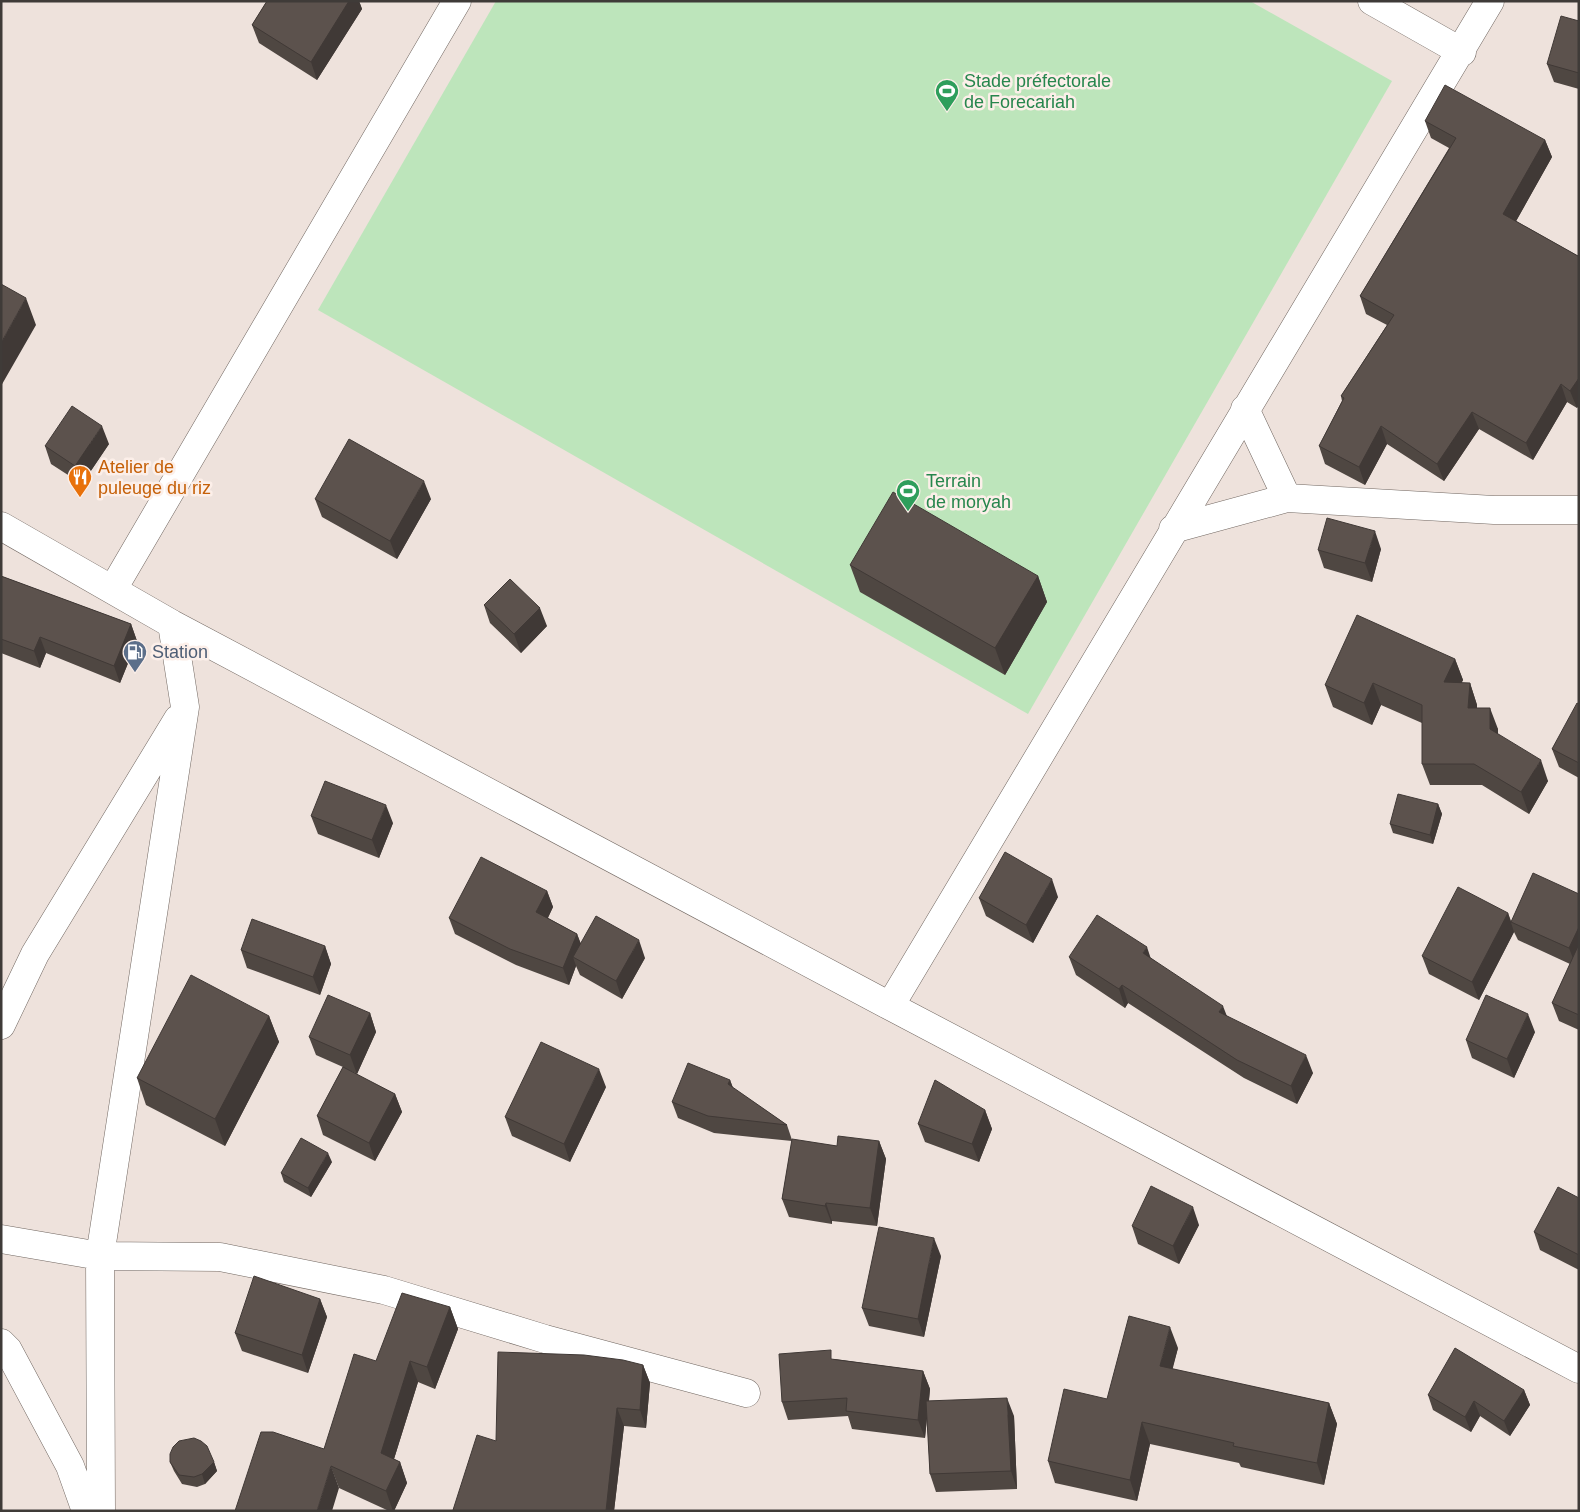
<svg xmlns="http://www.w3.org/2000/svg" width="1580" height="1512" font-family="Helvetica,sans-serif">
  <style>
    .green { fill: #bde5bb }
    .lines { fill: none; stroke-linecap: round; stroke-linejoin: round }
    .minor-casing { stroke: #716761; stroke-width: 29 }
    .minor { stroke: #fff; stroke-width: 28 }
    .wall { fill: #4f4742 }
    .shaded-wall { fill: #403936 }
    .building { fill: #5c524d; stroke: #403936 }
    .labels { text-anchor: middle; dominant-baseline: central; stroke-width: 5; stroke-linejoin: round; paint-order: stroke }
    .leisure-label { font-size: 18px; fill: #27864d; stroke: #fcefe9; text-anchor: start }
    .food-label { font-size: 18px; fill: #c56008; stroke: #fcefe9; text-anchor: start }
    .service-label { font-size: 18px; fill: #4e5e75; stroke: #fcefe9; text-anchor: start }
  </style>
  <rect width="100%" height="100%" fill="#eee2dc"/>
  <path class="green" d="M496,1H1250L1392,81L1028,714L318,310Z"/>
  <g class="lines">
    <g class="minor-casing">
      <path id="minor" d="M1372,1L1462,52
        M1245,409L1287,498
        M1,526L172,624L890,1006L1579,1369
        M1173,529L1287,498L1494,510H1579
        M113,589L457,1
        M890,1006L1490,1
        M1,1025L35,954L178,719
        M1,1239L100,1256L220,1257L384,1290L545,1339L746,1393
        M1,1343L8,1350L70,1466L86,1511
        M101,1511L100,1256L185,707L172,624"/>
    </g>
    <use href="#minor" class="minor"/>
  </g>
  <path class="wall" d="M267,1H359L362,9L317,80L259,43L252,25Z
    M1579,21V89L1554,82L1547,64Z
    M1425,121L1545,140L1552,157L1516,221L1578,256L1579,254V405L1577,408L1567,402L1533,460L1479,429L1444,481L1387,444L1365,485L1325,464L1319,446L1342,401L1341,396L1387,325L1366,314L1360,296L1449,148L1431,138Z
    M109,444L82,484L51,464L45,446Z
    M315,499H431L397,559L322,517Z
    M1381,549L1372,582L1324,568L1318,550Z
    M850,565L1038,576L1047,602L1005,675L860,592Z
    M1,576L131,624L137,641L120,683L46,653L40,668L1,653Z
    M484,605L547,626L521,653L490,623Z
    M1455,659L1463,680L1461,683H1470L1477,705V708L1498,729V734L1548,781L1529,814L1482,785H1430L1422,764V723L1381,705L1372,725L1333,707L1325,685Z
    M1579,704V778L1559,767L1552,749Z
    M1438,804L1442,814L1433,844L1393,833L1390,824Z
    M311,816L393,823L379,858L318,834Z
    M547,891L553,907L548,918L577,934L581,944L645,958L622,999L580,975L576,966L569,985L516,965L455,934L449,918Z
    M1579,894V1030L1559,1021L1552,1003L1570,964L1518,940L1514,932L1479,1000L1429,974L1422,956L1508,913L1511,921Z
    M1058,897L1033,943L986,916L979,898Z
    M325,946L331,964L320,995L247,968L241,950Z
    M1069,957L1151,958L1227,1016L1313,1073L1297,1104L1244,1078L1128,1003L1125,1008L1076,975Z
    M370,1013L376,1032L357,1074L344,1068L395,1094L402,1112L375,1161L323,1135L317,1116L343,1067L316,1055L309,1037Z
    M269,1016L279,1042L225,1146L146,1105L137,1078Z
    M1535,1032L1514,1078L1472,1058L1466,1040Z
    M730,1080L733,1088L787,1125L792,1140L837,1146L879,1141L886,1159L877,1226L832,1221V1224L789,1217L782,1199L792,1141L714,1133L678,1118L672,1102Z
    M606,1087L570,1162L512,1136L505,1117Z
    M985,1110L992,1129L979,1162L925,1142L918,1124Z
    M332,1162L311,1197L284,1182L281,1173Z
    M1579,1198V1270L1540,1250L1534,1232Z
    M1199,1225L1179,1264L1138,1244L1132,1226Z
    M941,1256L924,1337L869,1326L862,1308Z
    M320,1299L327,1317L308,1373L242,1351L235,1333Z
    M450,1307L458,1329L435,1389L418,1382L394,1459L400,1462L407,1483L394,1511H389L339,1488L324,1449L376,1361Z
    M1178,1348L1172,1369L1329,1403L1337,1424L1324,1485L1241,1467L1239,1463L1150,1444L1137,1501L1055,1483L1048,1461L1107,1399Z
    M834,1359L923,1371L930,1389L929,1401L1014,1416L1017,1489L936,1492L930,1474L927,1416L925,1438L852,1429L848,1416L788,1420L782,1402Z
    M643,1365L650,1383L646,1428L624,1426L614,1511H453V1510Z
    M1524,1390L1530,1405L1510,1436L1480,1416L1471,1432L1433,1410L1428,1395Z
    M170,1462H214L217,1471L205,1484L197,1487L182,1484L174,1471Z"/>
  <path class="shaded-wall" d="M349,1H359L362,9L317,80L311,62Z
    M1545,140L1552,157L1510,232L1503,214Z
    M26,298L36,325L1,386V343Z
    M1579,378V405L1577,408L1570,391Z
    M1561,384L1567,402L1533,460L1526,443Z
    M1472,412L1479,429L1444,481L1437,464Z
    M102,426L109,444L82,484L75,466Z
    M1381,426L1387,444L1365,485L1359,467Z
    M424,481L431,499L397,559L390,541Z
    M1375,531L1381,549L1372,582L1365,563Z
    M1038,576L1047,602L1005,675L995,648Z
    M540,608L547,626L521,653L514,634Z
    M131,624L137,641L120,683L114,666Z
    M40,637L46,653L40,668L34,651Z
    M1455,659L1463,680L1452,704L1444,682Z
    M1373,683L1381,705L1372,725L1364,703Z
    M1470,683L1477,705L1476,729L1468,708Z
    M1490,708L1498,729V750L1490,729Z
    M1541,760L1548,781L1529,814L1521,792Z
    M1438,804L1442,814L1433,844L1430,835Z
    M386,805L393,823L379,858L372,840Z
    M1052,879L1058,897L1033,943L1026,925Z
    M547,891L553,907L542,929L536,912Z
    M1508,913L1514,932L1479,1000L1472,982Z
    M1579,927V960L1576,966L1569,948Z
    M577,934L583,950L573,957L576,966L569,985L563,968Z
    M639,940L645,958L622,999L616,981Z
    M325,946L331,964L320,995L313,977Z
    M1147,947L1153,965L1143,953Z
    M1122,985L1128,1003L1125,1008L1119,989Z
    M1223,1006L1230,1024L1219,1012Z
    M370,1013L376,1032L357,1074L350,1055Z
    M1528,1014L1535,1032L1514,1078L1507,1059Z
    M269,1016L279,1042L225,1146L215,1119Z
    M1306,1055L1313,1073L1297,1104L1291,1086Z
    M599,1069L606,1087L570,1162L564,1144Z
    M730,1080L736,1096L728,1084Z
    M395,1094L402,1112L375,1161L369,1143Z
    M985,1110L992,1129L979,1162L972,1144Z
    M879,1141L886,1159L877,1226L870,1208Z
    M328,1153L332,1162L311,1197L308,1188Z
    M826,1203L832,1221V1224L825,1206Z
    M1193,1207L1199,1225L1179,1264L1173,1246Z
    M934,1238L941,1256L924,1337L918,1319Z
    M320,1299L327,1317L308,1373L302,1355Z
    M450,1307L458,1329L435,1389L427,1367Z
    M1170,1327L1178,1348L1168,1387L1160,1366Z
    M410,1361L418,1382L389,1475L381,1453Z
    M643,1365L650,1383L646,1428L640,1410Z
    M923,1371L930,1389L925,1438L918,1420Z
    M1524,1390L1530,1405L1510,1436L1504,1421Z
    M1007,1398L1014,1416L1017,1489L1011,1471Z
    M1474,1401L1480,1416L1471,1432L1465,1417Z
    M1329,1403L1337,1424L1324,1485L1317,1463Z
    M617,1408L624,1426L614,1511H606Z
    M1142,1422L1150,1444L1137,1501L1130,1480Z
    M214,1462L217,1471L205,1484L202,1474Z
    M400,1462L407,1483L394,1511H393L386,1491Z
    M331,1466L339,1488L332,1511H317Z"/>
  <path class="building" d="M267,1H349L311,62L252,25Z
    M1561,16L1579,21V73L1547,64Z
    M1445,85L1545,140L1503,214L1578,256L1579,254V378L1570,391L1561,384L1526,443L1472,412L1437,464L1381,426L1359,467L1319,446L1344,398L1341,396L1394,315L1360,296L1456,138L1425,121Z
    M1,284L26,298L1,343Z
    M72,406L102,426L75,466L45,446Z
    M349,439L424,481L390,541L315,499Z
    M893,492L1038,576L995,648L850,565Z
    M1327,518L1375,531L1365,563L1318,550Z
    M1,576L131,624L114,666L40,637L34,651L1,639Z
    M510,579L540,608L514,634L484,605Z
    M1357,615L1455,659L1444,682L1470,683L1468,708H1490V729L1541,760L1521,792L1474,764H1422V705L1373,683L1364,703L1325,685Z
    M1577,703L1579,704V763L1552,749Z
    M325,781L386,805L372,840L311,816Z
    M1398,794L1438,804L1430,835L1390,824Z
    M1005,852L1052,879L1026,925L979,898Z
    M481,857L547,891L536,912L577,934L563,968L510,949L449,918Z
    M1533,873L1579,894V927L1569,948L1511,922Z
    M1458,887L1508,913L1472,982L1422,956Z
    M1097,915L1147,947L1143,953L1223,1006L1219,1012L1306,1055L1291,1086L1237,1060L1122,985L1119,989L1069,957Z
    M596,916L639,940L616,981L573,957Z
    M252,919L325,946L313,977L241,950Z
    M1579,944V1015L1552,1003Z
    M191,975L269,1016L215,1119L137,1078Z
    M328,995L370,1013L350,1055L309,1037Z
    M1486,995L1528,1014L1507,1059L1466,1040Z
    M541,1042L599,1069L564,1144L505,1117Z
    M688,1063L730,1080L728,1084L787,1125L708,1116L672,1102Z
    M343,1067L395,1094L369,1143L317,1116Z
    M935,1080L985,1110L972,1144L918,1124Z
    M838,1136L879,1141L870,1208L826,1203L825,1206L782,1199L792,1139L837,1146Z
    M301,1138L328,1153L308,1188L281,1173Z
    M1151,1186L1193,1207L1173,1246L1132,1226Z
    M1558,1187L1579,1198V1255L1534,1232Z
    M879,1227L934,1238L918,1319L862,1308Z
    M254,1276L320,1299L302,1355L235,1333Z
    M402,1293L450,1307L427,1367L410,1361L381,1453L400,1462L386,1491L331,1466L317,1511H235L261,1432H273L324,1449L354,1354L376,1361Z
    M1129,1316L1170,1327L1160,1366L1329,1403L1317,1463L1233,1446L1234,1443L1142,1422L1130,1480L1048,1461L1064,1389L1107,1399Z
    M1455,1348L1524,1390L1504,1421L1474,1401L1465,1417L1428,1395Z
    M831,1350V1359L923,1371L918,1420L846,1411L847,1398L782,1402L779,1354Z
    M498,1352L584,1355L623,1360L643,1365L640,1410L617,1408L606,1511H456L453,1510L477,1435L496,1441Z
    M1007,1398L1011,1471L930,1474L926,1401Z
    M194,1438L201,1441L207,1446L214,1462L202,1474L194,1477L179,1475L170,1462V1454L173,1447L179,1441Z"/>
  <defs>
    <g id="stadium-pin" transform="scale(1.25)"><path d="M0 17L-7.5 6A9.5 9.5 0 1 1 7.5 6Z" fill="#2e9e5b" stroke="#fcefe9"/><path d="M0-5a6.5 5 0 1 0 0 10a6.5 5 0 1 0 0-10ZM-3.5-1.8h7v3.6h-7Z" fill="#fff"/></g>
    <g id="restaurant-pin" transform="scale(1.25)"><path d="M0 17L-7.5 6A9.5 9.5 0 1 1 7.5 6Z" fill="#e8710a" stroke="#fcefe9"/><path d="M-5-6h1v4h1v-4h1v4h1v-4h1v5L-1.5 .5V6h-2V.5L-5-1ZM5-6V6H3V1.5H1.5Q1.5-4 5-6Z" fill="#fff"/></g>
    <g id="fuel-pin" transform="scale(1.25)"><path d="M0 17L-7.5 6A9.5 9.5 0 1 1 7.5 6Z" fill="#5c6f8a" stroke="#fcefe9"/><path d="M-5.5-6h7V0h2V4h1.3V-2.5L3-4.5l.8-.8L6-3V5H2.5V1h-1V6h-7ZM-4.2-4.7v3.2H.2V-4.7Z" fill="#fff"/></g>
  </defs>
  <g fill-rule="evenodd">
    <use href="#stadium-pin" x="947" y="91"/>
    <use href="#restaurant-pin" x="80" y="477"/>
    <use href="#stadium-pin" x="908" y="491"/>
    <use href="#fuel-pin" x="135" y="652"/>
  </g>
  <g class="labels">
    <g class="leisure-label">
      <text x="964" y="81">Stade préfectorale<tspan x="964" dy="21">de Forecariah</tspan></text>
      <text x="926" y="481">Terrain<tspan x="926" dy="21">de moryah</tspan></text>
    </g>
    <g class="food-label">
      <text x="98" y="467">Atelier de<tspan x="98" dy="21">puleuge du riz</tspan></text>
    </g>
    <g class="service-label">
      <text x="152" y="652">Station</text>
    </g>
  </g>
  <rect width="1580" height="1512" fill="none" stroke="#3f3b38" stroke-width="5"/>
</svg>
